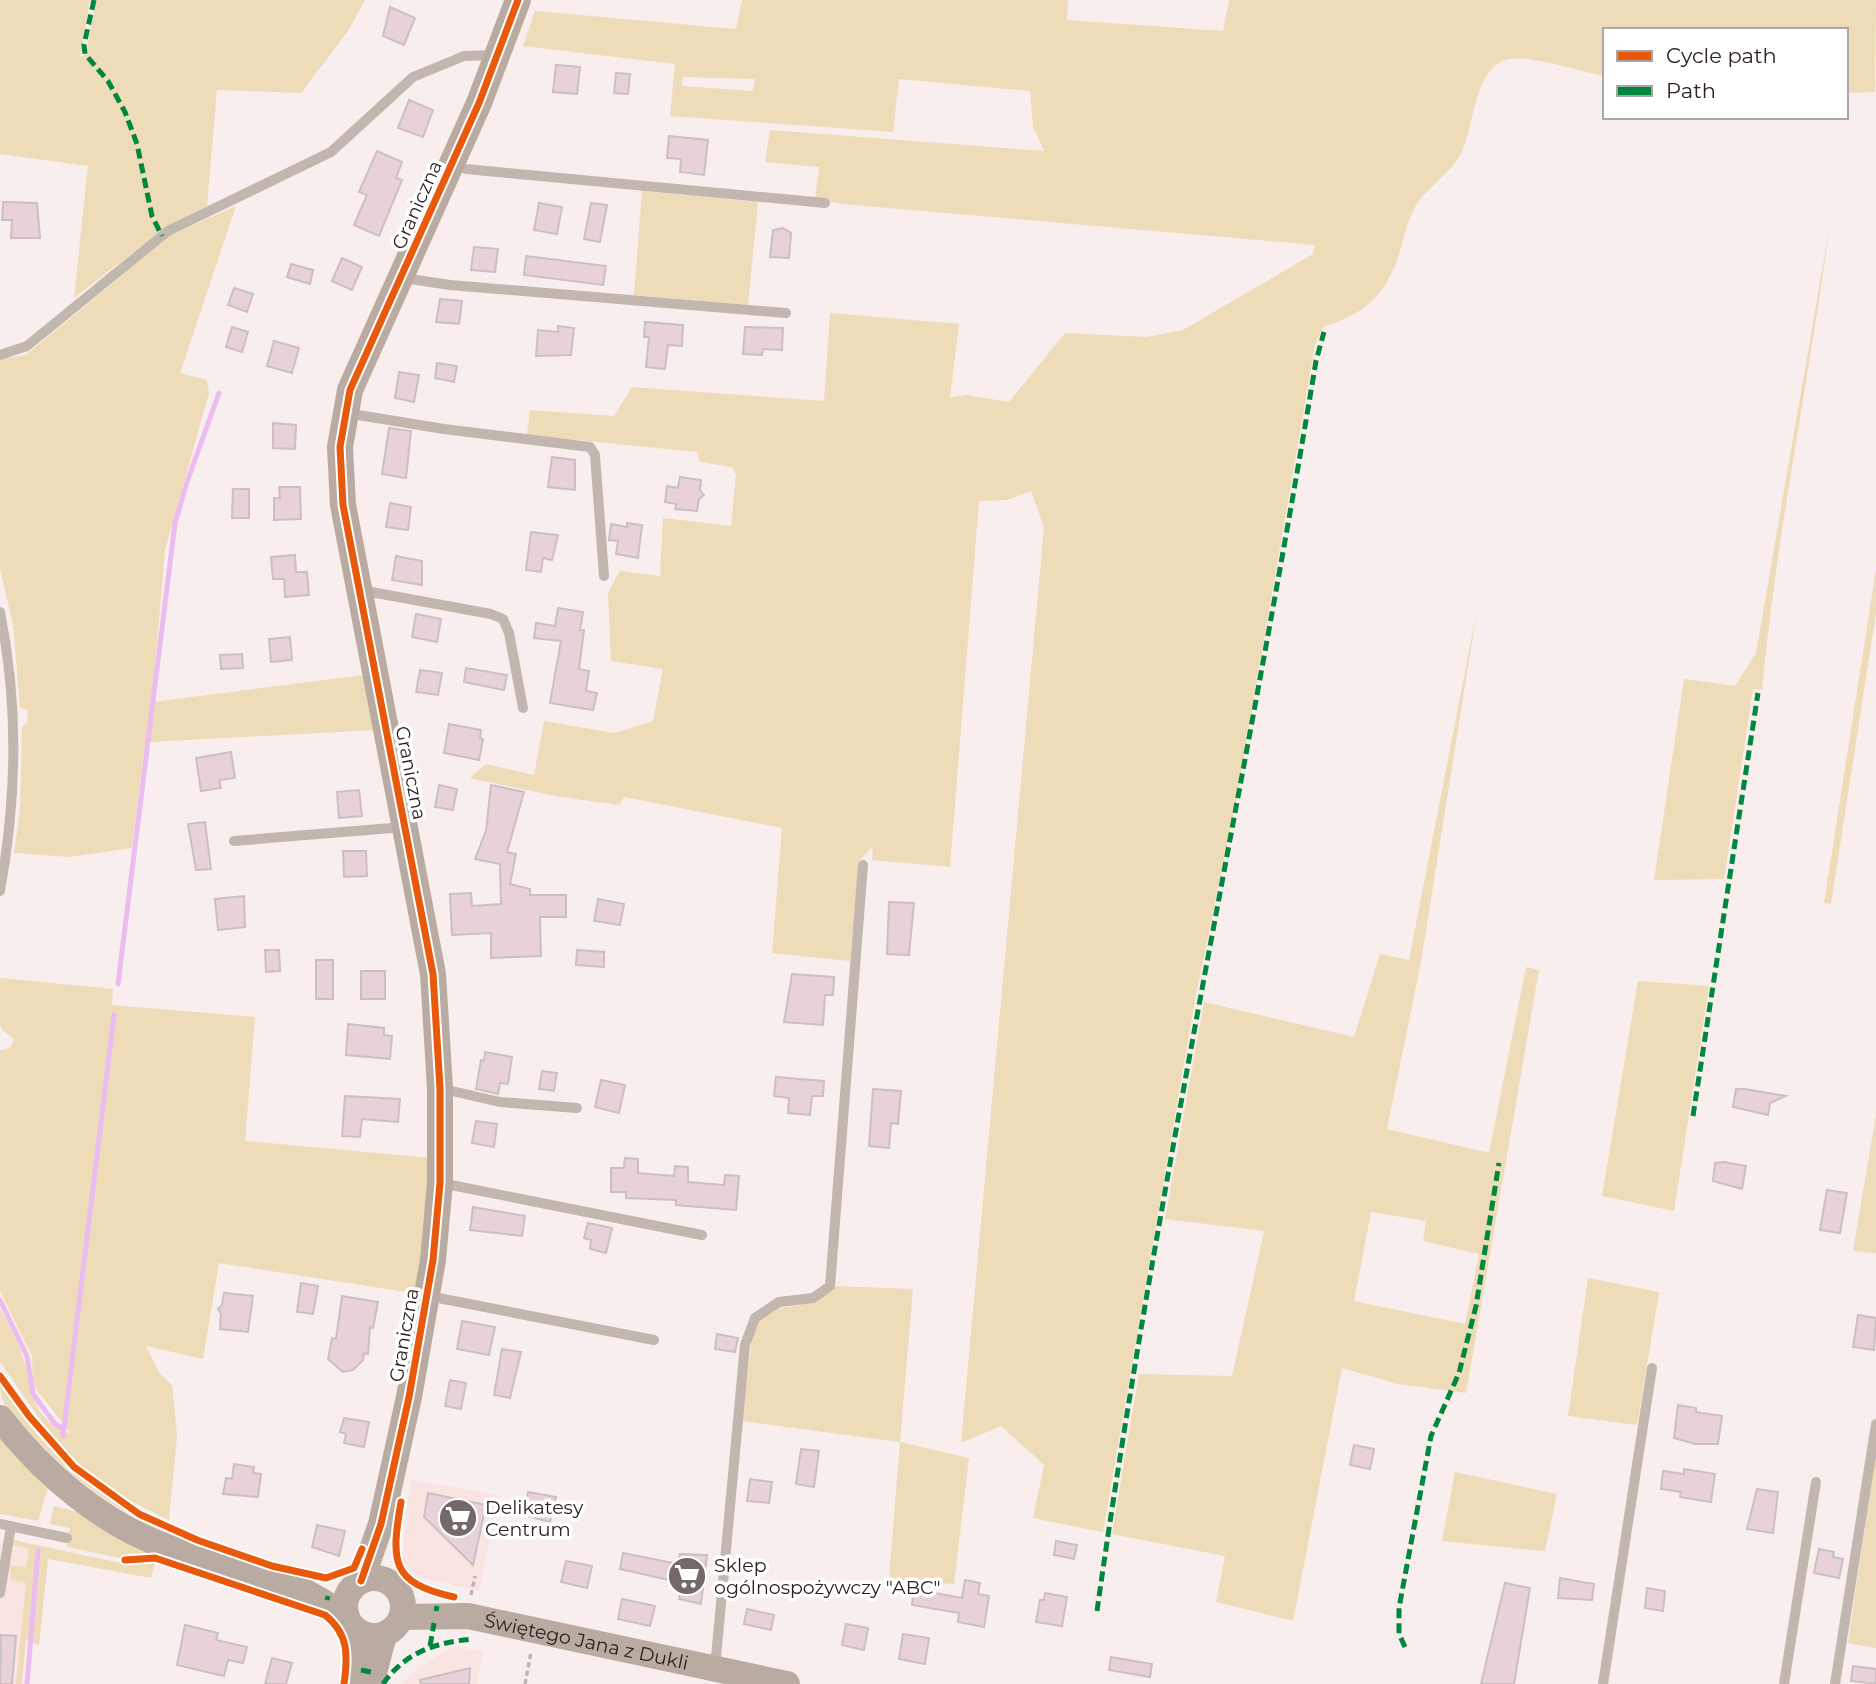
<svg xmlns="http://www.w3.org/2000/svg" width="1876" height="1684" font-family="Montserrat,sans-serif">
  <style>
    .built { fill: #fae4e2 }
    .green { fill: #eedbb8; fill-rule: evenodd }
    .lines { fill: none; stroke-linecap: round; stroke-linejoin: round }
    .stream { stroke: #ecbcf0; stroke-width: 5 }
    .building { fill: #e8d1d9; stroke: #cac0c2; stroke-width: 2 }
    .path { stroke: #bfb5b0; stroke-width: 3.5; stroke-dasharray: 5 3.5; stroke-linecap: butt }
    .lane { stroke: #c2b7af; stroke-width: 10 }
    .secondary { stroke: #b9aba1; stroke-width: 26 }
    .quiet { stroke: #00873e; stroke-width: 5; stroke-dasharray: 10 5; stroke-linecap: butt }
    .cycleway-casing { stroke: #fff; stroke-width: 11 }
    .cycleway { stroke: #e8590c; stroke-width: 7 }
    .labels { text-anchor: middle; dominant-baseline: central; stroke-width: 7; stroke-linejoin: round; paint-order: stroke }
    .street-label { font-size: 19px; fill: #2c2120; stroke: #fff }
    .poi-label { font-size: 19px; fill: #2c2120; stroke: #fff; text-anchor: start }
  </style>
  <rect width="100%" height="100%" fill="#f8eeed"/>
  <path class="built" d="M412,1480L499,1495L479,1591L414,1576L406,1569L403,1558L405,1521Z
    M0,1542L34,1548L22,1684H0Z
    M454,1647L483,1651L477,1684H402L419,1667Z"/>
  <path class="green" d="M0,0H90L80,57L86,54L96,0H365L348,31L301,93L217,90L207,206L166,227L74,298L88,166L0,154Z
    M742,0H1068L1067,20L1223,31L1229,0H1876L1875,92L1846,93V30H1605V76C1581,72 1526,53 1505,60C1475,70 1474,124 1463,149C1454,172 1427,186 1415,207C1406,223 1404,240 1398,257C1384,298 1363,314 1323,327L1315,345L1237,796L1195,1000L1103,1532L1033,1518L1044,1465L1001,1426L961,1443L1044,527L1031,491L1007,500L979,501L950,867L872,860L873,846L859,861L850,961L772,953L782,828L624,797L619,805L555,796L470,778L486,764L534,775L544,721L614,733L653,721L663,669L611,661L608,593L620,571L660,576L663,518L731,526L736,475L732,467L700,462L697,452L527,435L530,410L614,416L632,387L824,401L830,313L959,324L950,398L966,395L1009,402L1065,333L1147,337L1183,330L1313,254L1315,245L842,204L815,199L819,167L765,162L770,130L1044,151L1033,127L1030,91L899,79L893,132L670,116L675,64L523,46L535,11L736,29ZM682,77L754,79L755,80L753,91L682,86Z
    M642,191L758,202L748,305L634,295Z
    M236,206L180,373L207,380L209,393L165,550L152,702L364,675L375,730L150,742L143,759L132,848L70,857L14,853L20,811L22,727L27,723L28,711L20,707L13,625L0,569V359L26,355L171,235Z
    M1829,230C1809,383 1776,536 1762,690L1753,689L1724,879L1654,880L1684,679L1735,686L1756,653Z
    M1876,569V613L1831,904L1824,903Z
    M1477,610L1421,962L1387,1129L1489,1153L1526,967L1539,970L1466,1393L1398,1384L1342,1368L1293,1621L1216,1602L1225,1556L1112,1534L1139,1374L1232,1376L1264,1231L1165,1219L1204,1002L1354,1037L1380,954L1409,960ZM1371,1212L1426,1221L1423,1241L1479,1254L1465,1324L1354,1301Z
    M0,978L113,989L112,1005L255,1017L245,1141L432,1158L419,1294L219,1263L203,1359L146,1346L160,1374L172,1385L177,1436L169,1520L118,1495L79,1467L46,1428L0,1362V1308C7,1323 17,1338 22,1354C34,1391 28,1417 71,1434L33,1385L32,1356L0,1291V1051L11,1047L14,1039L2,1030L0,1024Z
    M1638,981L1709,986L1674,1211L1602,1196Z
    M1876,1115V1253L1853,1251Z
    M1588,1278L1659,1292L1637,1425L1568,1416Z
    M834,1286L913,1289L900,1442L969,1458L954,1584L889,1579L900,1442L741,1421L752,1339L760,1319L781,1308L814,1302Z
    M0,1385C49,1458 99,1500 178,1536L177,1539C118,1512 78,1483 33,1437C18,1422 0,1407 0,1385Z
    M0,1439L48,1487L38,1521L0,1514Z
    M1876,1451V1648L1848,1643Z
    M1455,1472L1557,1494L1545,1551L1442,1541Z
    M54,1506L79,1512L149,1552L125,1559L67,1547L70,1528L50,1524Z
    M14,1540L129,1565L155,1563L151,1578L48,1559L39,1645L26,1639L22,1684H16L26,1583L11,1580L10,1565L26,1567L29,1549L13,1545Z"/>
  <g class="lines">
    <path class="stream" d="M118,984L175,523L187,482L219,393
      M0,1300L27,1356L33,1394L55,1424L64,1429
      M63,1436L114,1015
      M27,1684L38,1551"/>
  </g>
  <path class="building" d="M390,7L415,18L404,45L383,36Z
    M556,65L580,67L577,94L553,92Z
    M616,73L630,74L628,94L614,93Z
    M409,100L433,110L423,137L398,128Z
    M669,136L708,140L704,175L680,172L681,159L667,158Z
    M377,151L402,162L396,178L402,180L379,236L354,225L367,195L359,192Z
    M3,202L37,203L40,238H11L12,220H2Z
    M539,203L562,207L557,234L534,230Z
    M591,203L607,205L600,242L584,239Z
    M783,228L791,233L789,258L770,257L773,230Z
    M474,247L498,249L495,272L471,270Z
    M526,256L606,266L603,285L524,275Z
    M342,258L362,267L352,290L332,281Z
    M291,264L313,270L310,284L287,277Z
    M234,288L253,294L247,312L228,305Z
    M440,299L462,301L459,324L436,322Z
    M645,322L683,325L682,346L668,345L665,369L646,367L649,337H644Z
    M558,326L574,328L571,355L536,356L538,330L558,332Z
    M232,327L248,332L242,352L226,347Z
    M745,327L783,328L782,350L763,349L762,355L743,354Z
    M274,341L299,348L292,373L267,366Z
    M437,363L457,366L454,382L435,378Z
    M399,372L419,375L414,402L395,398Z
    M273,423L296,425L295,449L273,448Z
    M389,428L411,431L406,478L382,474Z
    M552,457L575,460V490L548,487Z
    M680,477L701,480L700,490L704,495L699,499L697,511L675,509L676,504L665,502L667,486L678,488Z
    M279,487H300L301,519L274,520V498H280Z
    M233,489H249V518H232Z
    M390,503L411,507L408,530L386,527Z
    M627,523L642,525L638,558L616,554L618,541L609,540L611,524L627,527Z
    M531,532L558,535L552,560L543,558L541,572L526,570Z
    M295,555L296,572H307L309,595L285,597L284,579H273L271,557Z
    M396,556L422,561V585L392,580Z
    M558,608L583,612L580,630H584L579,669L589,671L586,691L597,693L593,710L550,703L561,641L534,638L536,623L555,626Z
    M416,614L441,619L437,642L412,637Z
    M290,637L292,660L271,662L269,639Z
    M242,654L243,668L221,669L220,655Z
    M466,668L507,675L504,690L464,682Z
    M420,670L442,673L438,695L416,692Z
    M449,724L481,730L480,738L483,739L479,760L444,753Z
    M231,752L235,778L219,780L221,788L201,791L196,758Z
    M439,785L457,789L453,810L435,807Z
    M491,785L524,792L507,852L516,854L510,884L530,889V895H566V917H540L541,956L491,958V933L452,935L450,894L471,893L472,906L501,904L500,864L475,859L486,831Z
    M359,790L362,816L339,818L337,792Z
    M205,822L211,869L196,870L188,824Z
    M343,851H366L367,876L344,877Z
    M244,896L245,927L218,930L215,899Z
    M598,899L624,904L620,925L594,921Z
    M889,902L914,903L909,955L887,954Z
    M265,950H279L280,971L266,972Z
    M577,950L604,952V967L576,965Z
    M316,960H333V999H316Z
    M361,971H385V999H361Z
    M792,974L834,977L833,995H825L823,1025L784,1022Z
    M348,1024L384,1028V1035L392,1036L390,1059L346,1055Z
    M485,1052L512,1057L508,1084L500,1083L498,1094L476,1089L481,1060L484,1061Z
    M542,1071L557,1073L554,1091L539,1089Z
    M776,1077L824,1081L823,1096H812L810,1115L788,1113L789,1098L774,1096Z
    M601,1080L625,1085L619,1113L595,1107Z
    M873,1089L901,1091L898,1124L891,1123L889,1148L869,1146Z
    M1736,1089H1745L1786,1096L1770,1103L1768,1115L1733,1107Z
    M345,1096L400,1099L398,1122L362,1119L360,1137L342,1136Z
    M476,1121L497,1124L494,1147L472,1143Z
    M625,1158L638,1159V1173L674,1176L675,1166L688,1167V1182L724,1185L725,1175L739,1176L736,1210L676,1205V1200L626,1198V1192H611V1168H624Z
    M1724,1162L1746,1166L1742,1189L1713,1181L1715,1163Z
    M1827,1190L1847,1193L1840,1233L1820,1230Z
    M473,1207L525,1216L522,1236L470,1230Z
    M588,1223L612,1228L606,1253L590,1249L591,1240L584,1238Z
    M301,1283L318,1286L313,1314L297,1312Z
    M224,1293L253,1296L248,1332L220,1329L221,1314L218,1309L222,1305Z
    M342,1296L378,1302L373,1328L370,1327L368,1354L364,1353L363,1360L353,1370L343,1372L328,1359L332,1338L336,1339Z
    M1858,1315L1876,1318L1874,1350L1853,1347Z
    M462,1321L495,1327L489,1355L457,1349Z
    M717,1334L738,1338L735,1352L715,1349Z
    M502,1349L521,1352L510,1398L494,1395Z
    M450,1380L466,1383L461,1409L445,1406Z
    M1678,1405L1696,1408V1412L1722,1416L1718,1444H1695L1674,1438Z
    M344,1418L369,1422L364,1447L344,1443L346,1434L340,1432Z
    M1354,1445L1374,1449L1370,1469L1350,1465Z
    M801,1449L819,1451L814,1487L796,1484Z
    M234,1464L254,1467L253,1473L261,1474L258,1497L223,1494L226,1478L232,1479Z
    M1684,1469L1715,1474L1711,1502L1680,1497L1681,1492L1661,1489L1663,1471L1684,1474Z
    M750,1479L772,1482L769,1503L747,1501Z
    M1757,1489L1778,1492L1773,1533L1747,1529Z
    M528,1492L556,1497L550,1522L523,1515Z
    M428,1493L486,1505L473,1565L424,1517Z
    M317,1525L345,1531L339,1556L312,1547Z
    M1056,1541L1077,1545L1074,1559L1054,1555Z
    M1819,1549L1834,1552L1833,1557L1843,1559L1839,1578L1814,1573Z
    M623,1553L678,1564L680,1554L707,1555L701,1604L679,1599L682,1583L620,1569Z
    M566,1561L592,1566L587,1588L561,1582Z
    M1560,1578L1594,1584L1592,1600L1558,1598Z
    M965,1580L980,1583L978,1594L989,1596L984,1627L958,1622L959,1613L912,1605L914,1589L962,1598Z
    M1505,1583L1530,1588L1514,1684H1481Z
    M1647,1588L1665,1591L1663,1611L1645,1608Z
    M1045,1593L1067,1597L1062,1626L1036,1622L1040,1600H1044Z
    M622,1599L655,1606L650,1626L618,1619Z
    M747,1609L774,1615L771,1630L744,1624Z
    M846,1624L868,1628L864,1650L842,1645Z
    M185,1625L218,1633L216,1640L247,1647L243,1663L228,1660L224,1676L177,1665Z
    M903,1634L929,1638L925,1664L899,1659Z
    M1,1635L16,1636L12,1684H0Z
    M1111,1657L1152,1664L1150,1677L1109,1670Z
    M272,1658L292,1663L286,1684H265Z
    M1853,1666L1876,1669V1684L1851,1681Z
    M470,1668L469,1684H421L420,1680Z"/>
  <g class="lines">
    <path class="path" d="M471,1595L475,1576
      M525,1684L531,1652"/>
    <path class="lane" d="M453,165L466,169L825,203
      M404,278L450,285L786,313
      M0,355L27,346L168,231L331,152L413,77L464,56L496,55
      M346,413L444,429L590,447L595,455L604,576
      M360,590L491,614L503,619L509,633L523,708
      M0,612C19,706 17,797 0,891
      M234,841L404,827
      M443,1089L500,1102L577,1108
      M441,1183L702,1235
      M428,1296L654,1340
      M0,1524L67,1538
      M0,1593L11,1526
      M715,1668L745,1345L755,1318L779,1302L813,1298L830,1286L863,865
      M1603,1684L1652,1368
      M1784,1684L1816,1482
      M1835,1684L1876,1424"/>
    <g class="secondary">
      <path d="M0,1418C43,1473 101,1523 167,1547C210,1563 257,1571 299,1589C315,1596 329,1607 346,1614"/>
      <circle cx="374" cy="1607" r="29"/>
      <path d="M361,1581L381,1524L409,1397L433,1260L440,1183V1088L433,974L343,505L340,447L350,390L479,103L518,0"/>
      <path id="s1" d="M402,1617L468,1616L787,1684"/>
      <path d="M356,1684L358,1632"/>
      <path d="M371,1684L384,1635"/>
    </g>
    <path class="quiet" d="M94,0L84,45L85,54L108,81L125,112L137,144L152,216L162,236
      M1693,1116L1758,693
      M327,1600L328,1596
      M436,1611L437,1606
      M1097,1611C1156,1192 1247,778 1316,361L1324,332
      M430,1646L434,1623
      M1405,1647L1399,1634V1608L1431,1436L1459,1373L1476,1306L1499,1163
      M361,1670L371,1672
      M383,1684C405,1652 437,1642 473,1639"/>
    <g class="cycleway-casing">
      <path id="cycleway" d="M0,1376L29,1416L74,1467L139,1514L197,1540L272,1566L326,1578L354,1568L362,1549
        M401,1502C391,1561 390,1583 454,1597
        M125,1560L155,1558L325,1615C349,1634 348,1656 344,1684
        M361,1581L381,1524L409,1397L433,1260L440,1183V1088L433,974L343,505L340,447L350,390L479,103L518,0"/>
    </g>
    <use href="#cycleway" class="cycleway"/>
  </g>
  <defs>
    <g id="supermarket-disc" transform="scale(2.0125)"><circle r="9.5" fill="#736968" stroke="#fff"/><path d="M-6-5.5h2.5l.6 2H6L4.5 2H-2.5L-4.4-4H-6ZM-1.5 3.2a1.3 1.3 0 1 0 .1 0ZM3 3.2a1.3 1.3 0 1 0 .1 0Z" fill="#fff"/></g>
  </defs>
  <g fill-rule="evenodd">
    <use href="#supermarket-disc" x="458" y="1518"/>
    <use href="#supermarket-disc" x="687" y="1576"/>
  </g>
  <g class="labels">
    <g class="street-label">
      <text transform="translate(417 205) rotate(-66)">Graniczna</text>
      <text transform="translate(411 773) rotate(79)">Graniczna</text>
      <text transform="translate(404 1335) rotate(-80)">Graniczna</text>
      <text stroke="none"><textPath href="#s1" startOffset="187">Świętego Jana z Dukli</textPath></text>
    </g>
    <g class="poi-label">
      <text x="485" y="1507">Delikatesy<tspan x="485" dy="22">Centrum</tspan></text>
      <text x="714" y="1565">Sklep<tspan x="714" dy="22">ogólnospożywczy "ABC"</tspan></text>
    </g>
  </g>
  <rect x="1603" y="28" width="245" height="91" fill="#ffffff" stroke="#aba6a6" stroke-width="2"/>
  <rect x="1617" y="51" width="35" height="10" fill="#e8590c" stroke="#aba6a6" stroke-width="2"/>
  <text x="1666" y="63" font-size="21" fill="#2c2120">Cycle path</text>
  <rect x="1617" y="86" width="35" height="10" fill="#00873e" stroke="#aba6a6" stroke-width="2"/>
  <text x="1666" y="98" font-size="21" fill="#2c2120">Path</text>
</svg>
